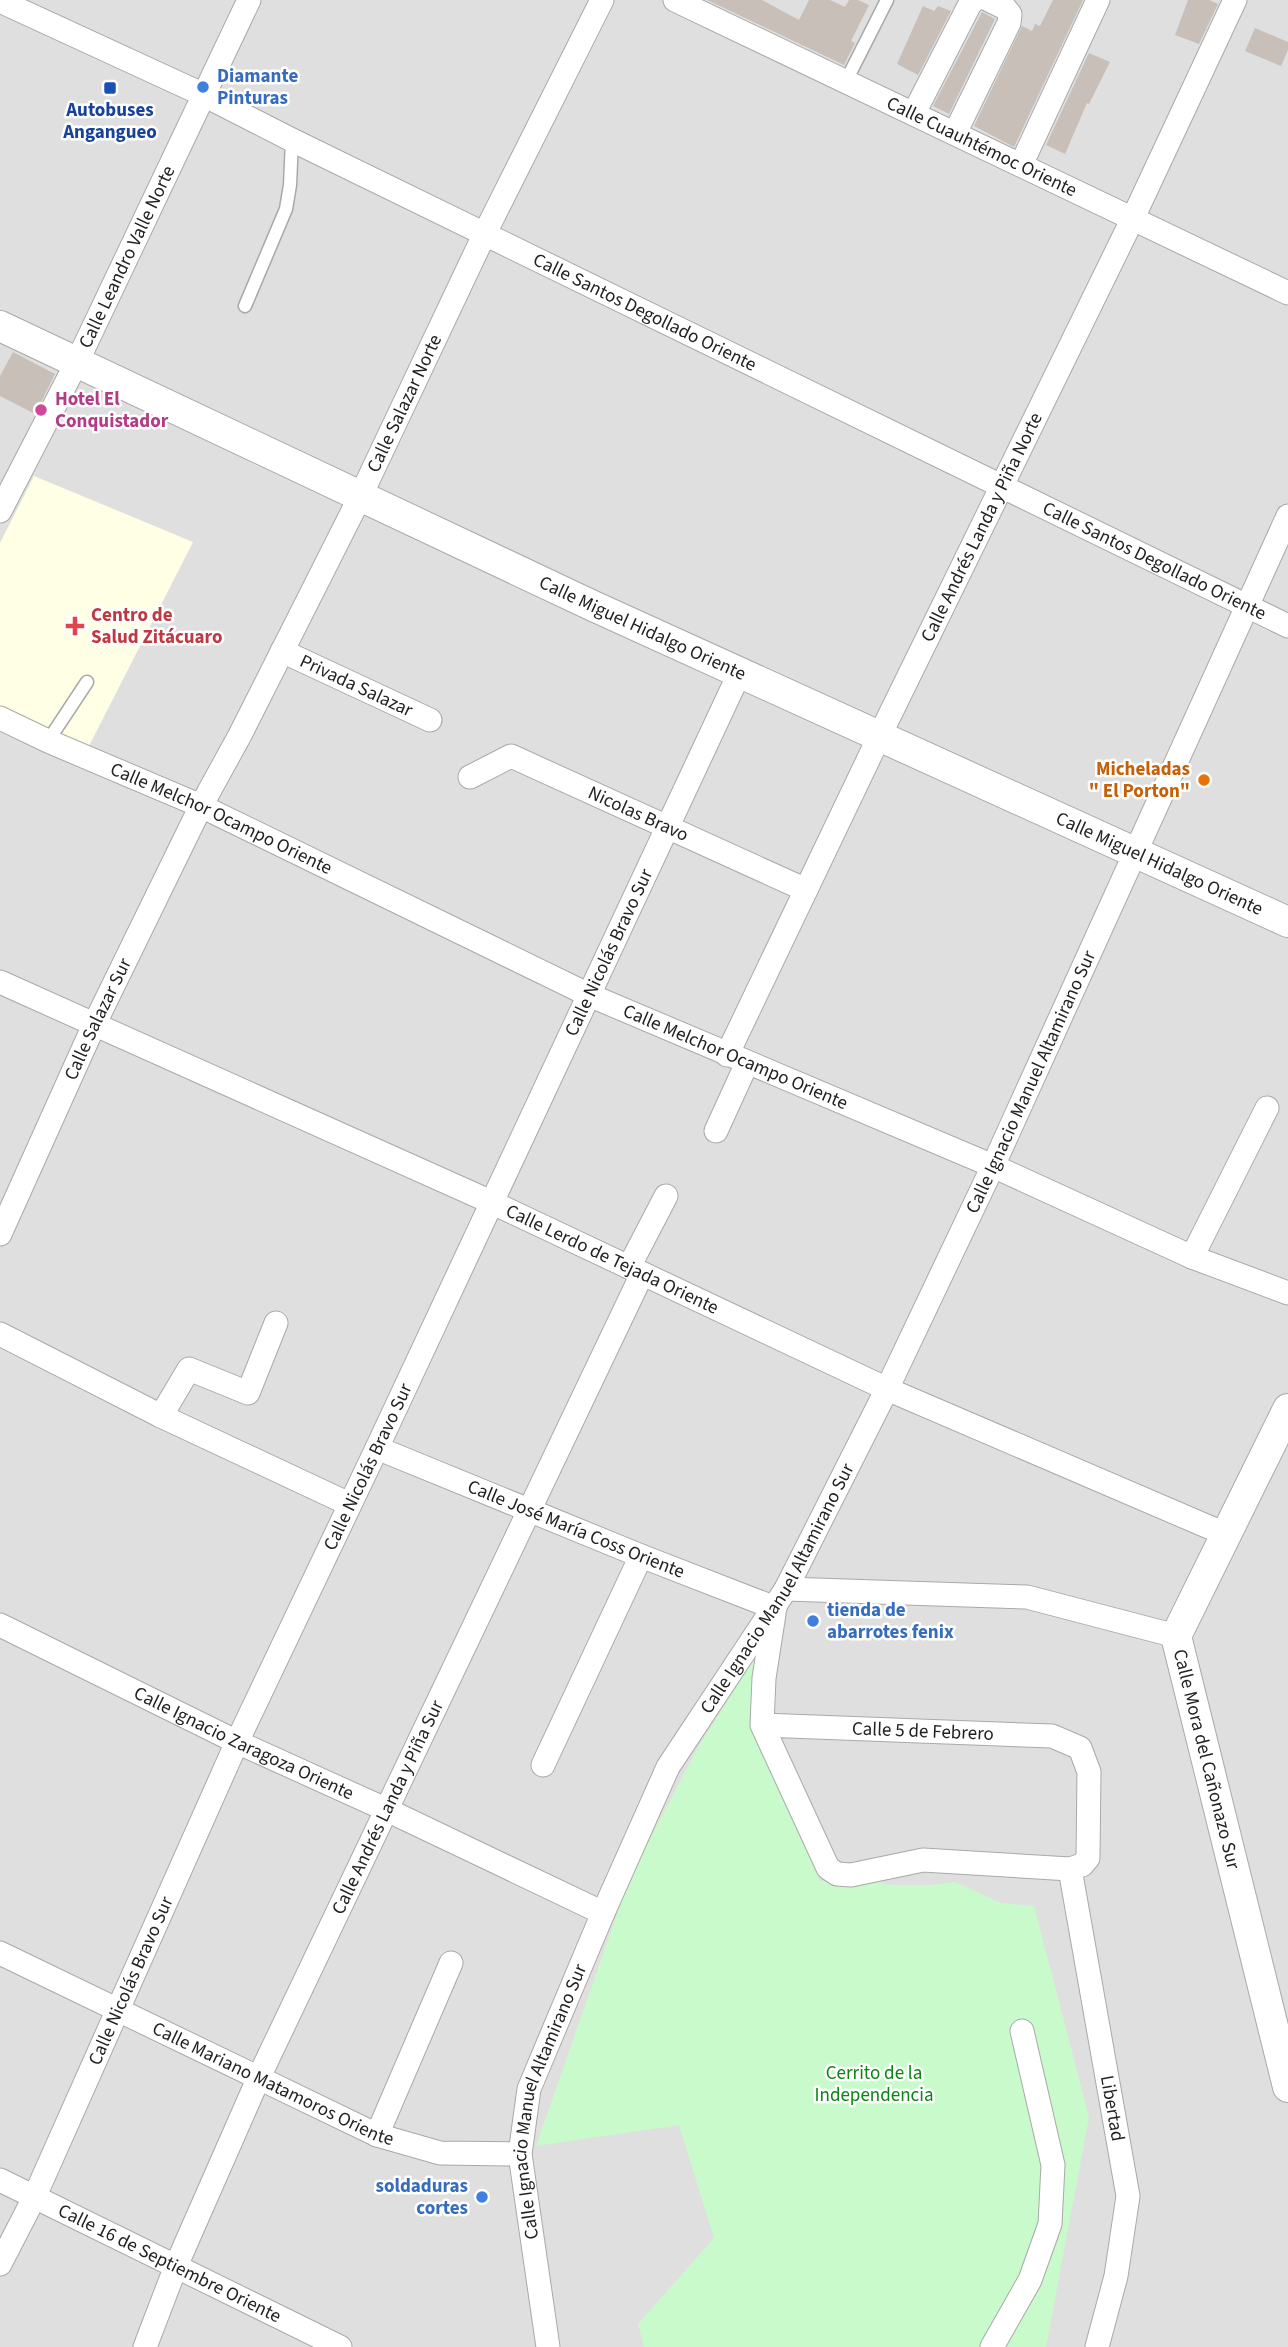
<svg xmlns="http://www.w3.org/2000/svg" width="1288" height="2347" font-family="'Source Sans 3',sans-serif">
  <style>
    .residential { fill: #e0dfdf }
    .education { fill: #ffffe5 }
    .park { fill: #c8facc }
    .building { fill: #c7bfb8 }
    .lines { fill: none; stroke-linecap: round; stroke-linejoin: round }
    .service-casing { stroke: #a9a9a9; stroke-width: 15 }
    .minor-casing { stroke: #a9a9a9; stroke-width: 25 }
    .tertiary-casing { stroke: #a9a9a9; stroke-width: 32 }
    .service { stroke: #fff; stroke-width: 12 }
    .minor { stroke: #fff; stroke-width: 23 }
    .tertiary { stroke: #fff; stroke-width: 30 }
    .shop-dot { fill: #3f7fe0; stroke: #fff; stroke-width: 2.5 }
    .transit-dot { fill: #1a4fb4; stroke: #fff; stroke-width: 2.5 }
    .hotel-dot { fill: #d1479c; stroke: #fff; stroke-width: 2.5 }
    .health-dot { fill: #e0444e; stroke: #fff; stroke-width: 2.5 }
    .food-dot { fill: #e8710a; stroke: #fff; stroke-width: 2.5 }
    .labels { text-anchor: middle; dominant-baseline: central; stroke-width: 5; stroke-linejoin: round; paint-order: stroke }
    .shop-label { font-size: 19px; font-weight: bold; fill: #366cbe; stroke: #fff; text-anchor: start }
    .transit-label { font-size: 19px; font-weight: bold; fill: #164399; stroke: #fff }
    .street-label { font-size: 19px; fill: #222; stroke: #fff }
    .hotel-label { font-size: 19px; font-weight: bold; fill: #b23c85; stroke: #fff; text-anchor: start }
    .health-label { font-size: 19px; font-weight: bold; fill: #be3a42; stroke: #fff; text-anchor: start }
    .food-label { font-size: 19px; font-weight: bold; fill: #c56008; stroke: #fff; text-anchor: end }
    .park-label { font-size: 19px; fill: #0c8416; stroke: #fff }
  </style>
  <rect width="100%" height="100%" fill="#f2efe9"/>
  <path class="residential" d="M0,0H1288V2347H0Z"/>
  <path class="education" d="M34,476L193,542L88,748L0,709V543Z"/>
  <path class="park" d="M757,1654L762,1725L820,1881L877,1882L891,1885H933L955,1882L1001,1903L1034,1906L1089,2117L1046,2347H644L638,2324L714,2238L679,2125L536,2146L630,1877L697,1749Z"/>
  <path class="building" d="M707,0H762L799,20L809,0H830L845,7L849,0H858L869,5L851,41L855,43L844,65Z
    M1053,0H1083L1014,147L974,126L1022,26L1032,31L1035,24L1040,26Z
    M1188,0H1209L1218,4L1199,44L1175,35Z
    M923,6L934,11L938,6L951,11L918,75L897,64Z
    M982,12L995,19L949,114L933,106Z
    M1255,28L1288,42V50L1281,66L1245,51Z
    M1089,53L1110,62L1089,104L1087,103L1065,154L1046,145Z
    M13,352L55,374L35,414L0,396V376Z"/>
  <g class="lines">
    <g class="service-casing">
      <path id="service" d="M846,81L887,0
        M245,306L286,209L290,185L292,140
        M48,741L87,682"/>
    </g>
    <g class="minor-casing">
      <g id="minor">
        <path id="s1" d="M675,0L1288,293"/>
        <path id="s2" d="M0,1L204,95L292,140L1288,626"/>
        <path d="M914,113L970,4L974,0"/>
        <path d="M955,133L1009,23L1010,14L1005,8L989,0"/>
        <path d="M1021,165L1098,0"/>
        <path id="s3" d="M0,511L77,362L249,0"/>
        <path id="s4" d="M282,651L430,720"/>
        <path id="s5" d="M0,718L48,741L201,806L589,995L993,1166L1192,1257L1288,1293"/>
        <path id="s6" d="M470,777L511,756L806,890"/>
        <path id="s7" d="M0,982L491,1202L887,1389L1225,1534"/>
        <path id="s8" d="M727,1055L880,735L1133,218L1235,0"/>
        <path d="M716,1131L747,1063"/>
        <path id="s9" d="M0,1234L94,1025L201,806L240,735L361,495L485,233L602,0"/>
        <path d="M1192,1257L1267,1108"/>
        <path d="M629,1267L666,1196"/>
        <path d="M0,1334L161,1416L349,1504"/>
        <path d="M161,1416L189,1369L248,1393L276,1323"/>
        <path id="s10" d="M377,1448L641,1556L775,1608"/>
        <path d="M786,1589L1027,1597L1176,1636"/>
        <path id="s11" d="M0,1625L237,1742L385,1809L603,1913"/>
        <path id="s12" d="M762,1725L1052,1736L1080,1748L1089,1772L1088,1858L1082,1865L1070,1869L923,1860L851,1875L837,1874L828,1868L762,1725L764,1678L774,1614"/>
        <path d="M543,1765L641,1556"/>
        <path id="s13" d="M1070,1869L1128,2196L1116,2276L1097,2347"/>
        <path id="s14" d="M0,1953L377,2135L440,2153L520,2154"/>
        <path d="M377,2135L451,1963"/>
        <path id="s15" d="M0,2180L340,2347"/>
        <path id="s16" d="M0,2264L34,2198L237,1742L377,1448L740,672"/>
        <path id="s17" d="M145,2347L176,2266L259,2077L642,1274"/>
        <path id="s18" d="M548,2347L520,2154L529,2089L603,1913L668,1767L786,1589L887,1389L993,1166L1288,516"/>
        <path d="M992,2347L1030,2280L1050,2224L1053,2165L1022,2031"/>
      </g>
    </g>
    <g class="tertiary-casing">
      <g id="tertiary">
        <path id="s19" d="M0,326L591,605L1288,922"/>
        <path id="s20" d="M1288,1409L1176,1636L1288,2087"/>
      </g>
    </g>
    <use href="#service" class="service"/>
    <use href="#minor" class="minor"/>
    <use href="#tertiary" class="tertiary"/>
  </g>
  <g class="shop-dot">
    <circle cx="203" cy="87" r="7"/>
    <circle cx="813" cy="1621" r="7"/>
    <circle cx="482" cy="2197" r="7"/>
  </g>
  <rect class="transit-dot" x="103" y="81" width="14" height="14" rx="3.5"/>
  <circle class="hotel-dot" cx="41" cy="410" r="7"/>
  <path class="health-dot" d="M71.5 615.5h7v7h7v7h-7v7h-7v-7h-7v-7h7z"/>
  <circle class="food-dot" cx="1204" cy="780" r="7"/>
  <g class="labels">
    <g class="shop-label">
      <text x="217" y="76">Diamante<tspan x="217" dy="22">Pinturas</tspan></text>
      <text x="827" y="1610">tienda de<tspan x="827" dy="22">abarrotes fenix</tspan></text>
      <text x="468" y="2186" text-anchor="end">soldaduras<tspan x="468" dy="22">cortes</tspan></text>
    </g>
    <g class="transit-label">
      <text x="110" y="110">Autobuses<tspan x="110" dy="22">Angangueo</tspan></text>
    </g>
    <g class="street-label">
      <text stroke="none"><textPath href="#s1" startOffset="340">Calle Cuauhtémoc Oriente</textPath></text>
      <text stroke="none"><textPath href="#s3" startOffset="284">Calle Leandro Valle Norte</textPath></text>
      <text stroke="none"><textPath href="#s2" startOffset="716">Calle Santos Degollado Oriente</textPath></text>
      <text stroke="none"><textPath href="#s9" startOffset="924">Calle Salazar Norte</textPath></text>
      <text stroke="none"><textPath href="#s8" startOffset="586">Calle Andrés Landa y Piña Norte</textPath></text>
      <text stroke="none"><textPath href="#s2" startOffset="1283">Calle Santos Degollado Oriente</textPath></text>
      <text stroke="none"><textPath href="#s19" startOffset="710">Calle Miguel Hidalgo Oriente</textPath></text>
      <text stroke="none"><textPath href="#s4" startOffset="82">Privada Salazar</textPath></text>
      <text stroke="none"><textPath href="#s6" startOffset="186">Nicolas Bravo</textPath></text>
      <text stroke="none"><textPath href="#s5" startOffset="243">Calle Melchor Ocampo Oriente</textPath></text>
      <text stroke="none"><textPath href="#s19" startOffset="1278">Calle Miguel Hidalgo Oriente</textPath></text>
      <text stroke="none"><textPath href="#s16" startOffset="1446">Calle Nicolás Bravo Sur</textPath></text>
      <text stroke="none"><textPath href="#s9" startOffset="236">Calle Salazar Sur</textPath></text>
      <text stroke="none"><textPath href="#s5" startOffset="810">Calle Melchor Ocampo Oriente</textPath></text>
      <text stroke="none"><textPath href="#s18" startOffset="1388">Calle Ignacio Manuel Altamirano Sur</textPath></text>
      <text stroke="none"><textPath href="#s7" startOffset="672">Calle Lerdo de Tejada Oriente</textPath></text>
      <text stroke="none"><textPath href="#s16" startOffset="878">Calle Nicolás Bravo Sur</textPath></text>
      <text stroke="none"><textPath href="#s10" startOffset="215">Calle José María Coss Oriente</textPath></text>
      <text stroke="none"><textPath href="#s18" startOffset="821">Calle Ignacio Manuel Altamirano Sur</textPath></text>
      <text stroke="none"><textPath href="#s12" startOffset="161">Calle 5 de Febrero</textPath></text>
      <text stroke="none"><textPath href="#s11" startOffset="271">Calle Ignacio Zaragoza Oriente</textPath></text>
      <text stroke="none"><textPath href="#s20" startOffset="380">Calle Mora del Cañonazo Sur</textPath></text>
      <text stroke="none"><textPath href="#s17" startOffset="592">Calle Andrés Landa y Piña Sur</textPath></text>
      <text stroke="none"><textPath href="#s16" startOffset="312">Calle Nicolás Bravo Sur</textPath></text>
      <text stroke="none"><textPath href="#s14" startOffset="303">Calle Mariano Matamoros Oriente</textPath></text>
      <text stroke="none"><textPath href="#s18" startOffset="252">Calle Ignacio Manuel Altamirano Sur</textPath></text>
      <text stroke="none"><textPath href="#s13" startOffset="243">Libertad</textPath></text>
      <text stroke="none"><textPath href="#s15" startOffset="189">Calle 16 de Septiembre Oriente</textPath></text>
    </g>
    <g class="hotel-label">
      <text x="55" y="399">Hotel El<tspan x="55" dy="22">Conquistador</tspan></text>
    </g>
    <g class="health-label">
      <text x="91" y="615">Centro de<tspan x="91" dy="22">Salud Zitácuaro</tspan></text>
    </g>
    <g class="food-label">
      <text x="1190" y="769">Micheladas<tspan x="1190" dy="22">" El Porton"</tspan></text>
    </g>
    <g class="park-label">
      <text x="874" y="2073">Cerrito de la<tspan x="874" dy="22">Independencia</tspan></text>
    </g>
  </g>
</svg>
